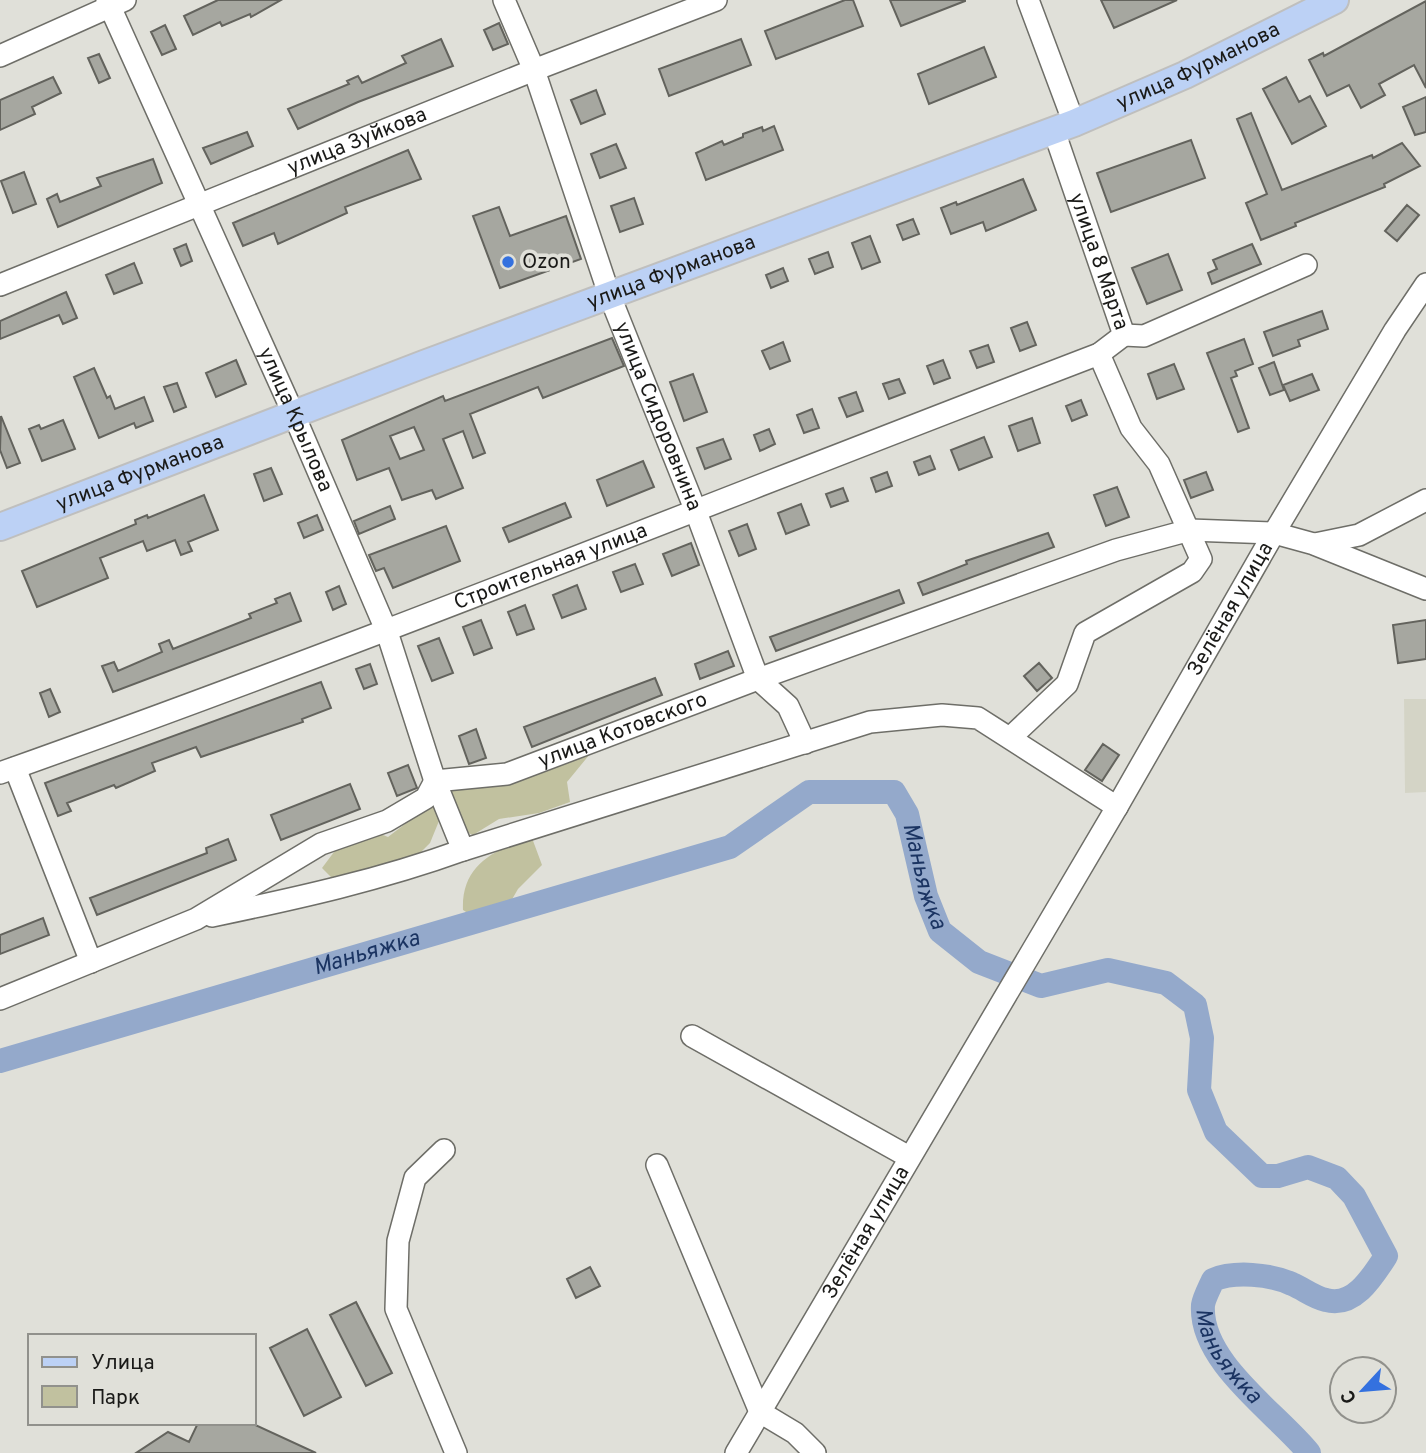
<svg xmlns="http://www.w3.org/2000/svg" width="1426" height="1453" font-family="Overpass,sans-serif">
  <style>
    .built { fill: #d4d4c6 }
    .green { fill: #c1c19f }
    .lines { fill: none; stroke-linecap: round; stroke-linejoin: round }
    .river { stroke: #94a9cb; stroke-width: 24 }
    .building { fill: #a6a7a0; stroke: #63635d; stroke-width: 2; fill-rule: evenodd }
    .minor-casing { stroke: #6e6e68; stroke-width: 24 }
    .major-casing { stroke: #bfbfbe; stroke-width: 30 }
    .minor { stroke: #fff; stroke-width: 21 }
    .major { stroke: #bcd1f5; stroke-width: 26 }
    .poi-dot { fill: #3471df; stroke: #e0e0d9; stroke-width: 2.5 }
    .labels { text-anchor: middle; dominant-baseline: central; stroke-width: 7; stroke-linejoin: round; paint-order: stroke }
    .street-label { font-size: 21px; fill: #1a1a18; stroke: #e0e0d9 }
    .poi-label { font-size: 21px; fill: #1a1a18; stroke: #e0e0d9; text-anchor: start }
    .water-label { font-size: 23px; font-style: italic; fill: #1b3462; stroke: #e0e0d9 }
  </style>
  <rect width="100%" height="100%" fill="#e0e0d9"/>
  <path class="built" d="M1404,699H1426V792L1405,793Z"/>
  <path class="green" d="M590,754L567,782L570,802L539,813L499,819L473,835L439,821L430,843L416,857L335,881L322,868L343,840L373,831L388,837L452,788Z
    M532,838L542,865L518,889L507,908L474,917L463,910C461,865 494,849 532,838Z"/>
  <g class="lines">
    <path class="river" id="s1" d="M0,1061L730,847L809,792H894L907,814L926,896L940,931L979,962L1041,986L1108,970L1166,983L1195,1005L1202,1038L1199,1090L1216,1132L1262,1176H1278L1308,1167L1337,1178L1354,1196L1386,1256C1373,1276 1354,1308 1326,1300C1313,1297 1304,1289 1292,1284C1270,1274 1234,1271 1213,1280C1210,1287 1204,1298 1203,1305C1199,1362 1278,1414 1309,1453"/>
  </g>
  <path class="building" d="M218,0H281L251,17L250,14L222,26L220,22L193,35L184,16Z
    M845,0H853L863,26L776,59L765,31Z
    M890,0H965V1L901,26Z
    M1101,0H1177L1114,28Z
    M1426,1V88L1414,65L1379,84L1385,95L1361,108L1349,85L1327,96L1309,60L1323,53L1324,56Z
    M499,23L508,44L493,50L484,30Z
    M165,25L176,49L162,55L151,32Z
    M441,39L453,66L358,102L298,129L288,109L349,84L347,81L358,76L362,83L406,63L402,56Z
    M741,39L751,65L669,96L659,69Z
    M984,47L996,77L929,104L918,74Z
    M99,54L110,78L99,83L88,58Z
    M53,77L61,93L32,107L35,114L0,130V100Z
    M1286,77L1299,102L1310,96L1326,126L1292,144L1263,89Z
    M596,90L605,114L581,124L571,100Z
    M1426,97V132L1415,135L1403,107Z
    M1251,113L1282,190L1372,155L1373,158L1402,143L1420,166L1384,184L1385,187L1295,223L1296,226L1261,240L1246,203L1267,194L1237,119Z
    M774,126L783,150L706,180L696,153L722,141L724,145L743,137V134L762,127L763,131Z
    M247,132L253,146L211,164L203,148Z
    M1191,140L1205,178L1111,212L1097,173Z
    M616,144L626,168L600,178L591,154Z
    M408,150L421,179L345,207L347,213L278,244L274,233L243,246L233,223Z
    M153,159L162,183L58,227L47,199L57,194L60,202L101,186L97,178Z
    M24,172L36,204L13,213L1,181Z
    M1023,179L1036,210L986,231L983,222L951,234L941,208L956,202L957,205Z
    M634,198L643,224L620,232L611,206Z
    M1407,205L1419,215L1397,241L1385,231Z
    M499,207L510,236L566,216L581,259L500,288L473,216Z
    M913,219L919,234L903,240L897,225Z
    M870,236L880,262L862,269L852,243Z
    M186,244L192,261L181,266L174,249Z
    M1252,244L1261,264L1212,284L1208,273L1217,269L1213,260Z
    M828,252L833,267L815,274L809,259Z
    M1168,254L1182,290L1147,304L1132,268Z
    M134,263L142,283L114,294L106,275Z
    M783,268L788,281L771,288L766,275Z
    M66,292L77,318L63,324L59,315L0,339V321Z
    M1322,311L1328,329L1298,340L1300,346L1273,356L1264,332Z
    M1027,322L1036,345L1020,351L1011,328Z
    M612,338L624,366L543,398L538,387L470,414L485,453L473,458L463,431L443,439L463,488L436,499L432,490L402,500L389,468L357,480L342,440L443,396L445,401ZM414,427L424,450L400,459L390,436Z
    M1244,339L1253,364L1235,371L1237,376L1231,378L1249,428L1238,432L1207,353Z
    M783,342L790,361L770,369L762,351Z
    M988,345L994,362L977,368L970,351Z
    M236,360L246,384L216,397L206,373Z
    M943,360L950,378L934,384L927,366Z
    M1274,362L1284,390L1270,395L1259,368Z
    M1174,364L1184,389L1157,399L1148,374Z
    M94,368L107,398L110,396L115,409L144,397L153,421L136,428L134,423L99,438L74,377Z
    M693,374L707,412L684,421L670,382Z
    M1312,374L1319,390L1290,401L1283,385Z
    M899,379L905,393L889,399L883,384Z
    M177,383L186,407L174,412L164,387Z
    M856,392L863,411L847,417L839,398Z
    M1081,400L1087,415L1072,421L1066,406Z
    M812,409L819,428L804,433L797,415Z
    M1,416L20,463L7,468L0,450Z
    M1032,418L1040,443L1018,451L1009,426Z
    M63,420L75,449L42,461L29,429L39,425L41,429Z
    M769,429L775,444L760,451L754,435Z
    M984,437L992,457L959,470L951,450Z
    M723,439L731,459L705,469L697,448Z
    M930,456L935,469L919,475L914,462Z
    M643,461L654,487L607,506L597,480Z
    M271,468L282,494L264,501L254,474Z
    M887,472L892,486L876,492L871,478Z
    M1206,472L1213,490L1191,498L1184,480Z
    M1117,487L1129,517L1106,526L1094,495Z
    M843,488L848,501L831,507L826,494Z
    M204,495L218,530L188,542L192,551L181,555L175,540L147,551L143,541L100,558L108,578L37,607L22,571L136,524L135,520L147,515L148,518Z
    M565,503L571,517L509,542L503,528Z
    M801,504L809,525L786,534L778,513Z
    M390,506L395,519L359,534L354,521Z
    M317,515L323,530L304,538L298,523Z
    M747,524L756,549L739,556L729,531Z
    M446,526L460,561L393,588L384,568L376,571L369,555Z
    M1048,533L1054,547L923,595L918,583L967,564L966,561Z
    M691,543L699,565L672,576L663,554Z
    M635,564L643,584L621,592L613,572Z
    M577,585L586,609L562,618L553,595Z
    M339,586L346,604L333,610L326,592Z
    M899,590L904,603L776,651L770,637Z
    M290,593L301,621L113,692L102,666L114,662L118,671L162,652L159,644L169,640L173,649L251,618L249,614L277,603L275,599Z
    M525,605L534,629L517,635L508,612Z
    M481,620L492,648L474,655L463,627Z
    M1426,620V659L1398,663L1393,625Z
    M439,638L453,673L432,681L418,646Z
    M728,651L734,666L700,679L695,664Z
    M1039,663L1052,678L1037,691L1024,676Z
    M370,664L377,684L364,689L356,669Z
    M655,678L662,695L532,747L524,727Z
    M321,682L331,708L302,719L303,722L201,757L196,747L152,763L155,771L116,788L114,785L67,803L71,811L58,816L45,783Z
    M50,689L60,712L49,717L40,693Z
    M476,729L486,758L469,764L459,736Z
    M1103,744L1119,755L1102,781L1085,770Z
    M408,765L417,788L397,796L388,773Z
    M350,784L360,809L281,840L271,815Z
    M228,839L236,860L97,915L90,898L207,853L206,848Z
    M43,918L49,935L0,954V935Z
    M590,1267L600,1286L576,1298L567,1279Z
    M356,1302L392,1373L366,1386L330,1315Z
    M307,1329L341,1397L304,1416L270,1348Z
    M198,1423H251L316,1453H136L168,1432L189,1442Z"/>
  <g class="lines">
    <g class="minor-casing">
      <g id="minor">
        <path id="s2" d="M107,0L294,415L387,632L435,781L463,850"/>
        <path id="s3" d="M504,0L534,70L609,294L695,509L758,679L788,706L805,743"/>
        <path d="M1028,0L1074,123"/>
        <path d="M0,56L125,0"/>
        <path id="s4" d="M1054,131L1124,335"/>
        <path id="s5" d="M0,285L534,70L716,0"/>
        <path d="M1124,335L1144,336L1306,265"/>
        <path d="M1315,544L1359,535L1426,500"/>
        <path d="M1011,737L1067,684L1085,633L1192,572L1201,559L1159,464L1131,428L1099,354"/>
        <path d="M15,768L91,962"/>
        <path id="s6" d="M0,773C369,642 733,494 1099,354L1124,335"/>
        <path d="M212,916C298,898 380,880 463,850L870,722L942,715L978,718L1117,807"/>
        <path id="s7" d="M0,999L196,919L321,844L387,821L426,798L435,781L507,774L758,679L1116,550L1190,530L1274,533L1314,544L1426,589"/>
        <path d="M692,1036L909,1157"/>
        <path d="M444,1150L415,1178L398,1241L396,1309L456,1453"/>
        <path d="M657,1165L760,1412L795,1433L815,1453"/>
        <path id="s8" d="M736,1453L1117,807L1274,533L1395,330L1426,284"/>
      </g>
    </g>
    <g class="major-casing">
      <g id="major">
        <path id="s9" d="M0,527L424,364L1074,123L1185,75L1335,0"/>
      </g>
    </g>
    <use href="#minor" class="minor"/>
    <use href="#major" class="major"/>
  </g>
  <circle class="poi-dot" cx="508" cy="262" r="7"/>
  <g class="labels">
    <g class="street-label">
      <text stroke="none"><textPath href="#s9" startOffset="1284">улица Фурманова</textPath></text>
      <text stroke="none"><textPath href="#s5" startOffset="385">улица Зуйкова</textPath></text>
      <text stroke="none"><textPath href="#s4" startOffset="138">улица 8 Марта</textPath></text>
      <text stroke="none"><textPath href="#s9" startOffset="718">улица Фурманова</textPath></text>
      <text stroke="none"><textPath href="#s3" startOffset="444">улица Сидоровнина</textPath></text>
      <text stroke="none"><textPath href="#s2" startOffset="460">улица Крылова</textPath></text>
      <text stroke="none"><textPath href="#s9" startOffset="150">улица Фурманова</textPath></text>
      <text stroke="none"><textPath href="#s6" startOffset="588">Строительная улица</textPath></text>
      <text stroke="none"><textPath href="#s8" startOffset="978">Зелёная улица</textPath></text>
      <text stroke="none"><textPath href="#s7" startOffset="688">улица Котовского</textPath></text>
      <text stroke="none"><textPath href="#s8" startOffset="256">Зелёная улица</textPath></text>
    </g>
    <g class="poi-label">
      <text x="522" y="262">Ozon</text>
    </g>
    <g class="water-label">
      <text stroke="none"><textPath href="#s1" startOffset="1032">Маньяжка</textPath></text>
      <text stroke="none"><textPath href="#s1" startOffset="382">Маньяжка</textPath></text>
      <text stroke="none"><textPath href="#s1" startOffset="2020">Маньяжка</textPath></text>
    </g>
  </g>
  <rect x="28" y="1334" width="228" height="91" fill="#e0e0d9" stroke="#91918c" stroke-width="2"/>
  <rect x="42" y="1357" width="35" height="10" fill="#bcd1f5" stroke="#91918c" stroke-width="2"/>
  <text x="91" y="1369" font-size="21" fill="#1a1a18">Улица</text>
  <rect x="42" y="1386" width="35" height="21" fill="#c1c19f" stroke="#91918c" stroke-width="2"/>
  <text x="91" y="1404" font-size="21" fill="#1a1a18">Парк</text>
  <g transform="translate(1363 1390) rotate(244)"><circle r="33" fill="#e0e0d9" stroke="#91918c" stroke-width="2"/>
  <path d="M0-5L12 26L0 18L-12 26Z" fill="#3471df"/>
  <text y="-10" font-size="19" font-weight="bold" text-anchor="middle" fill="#1a1a18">С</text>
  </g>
</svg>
